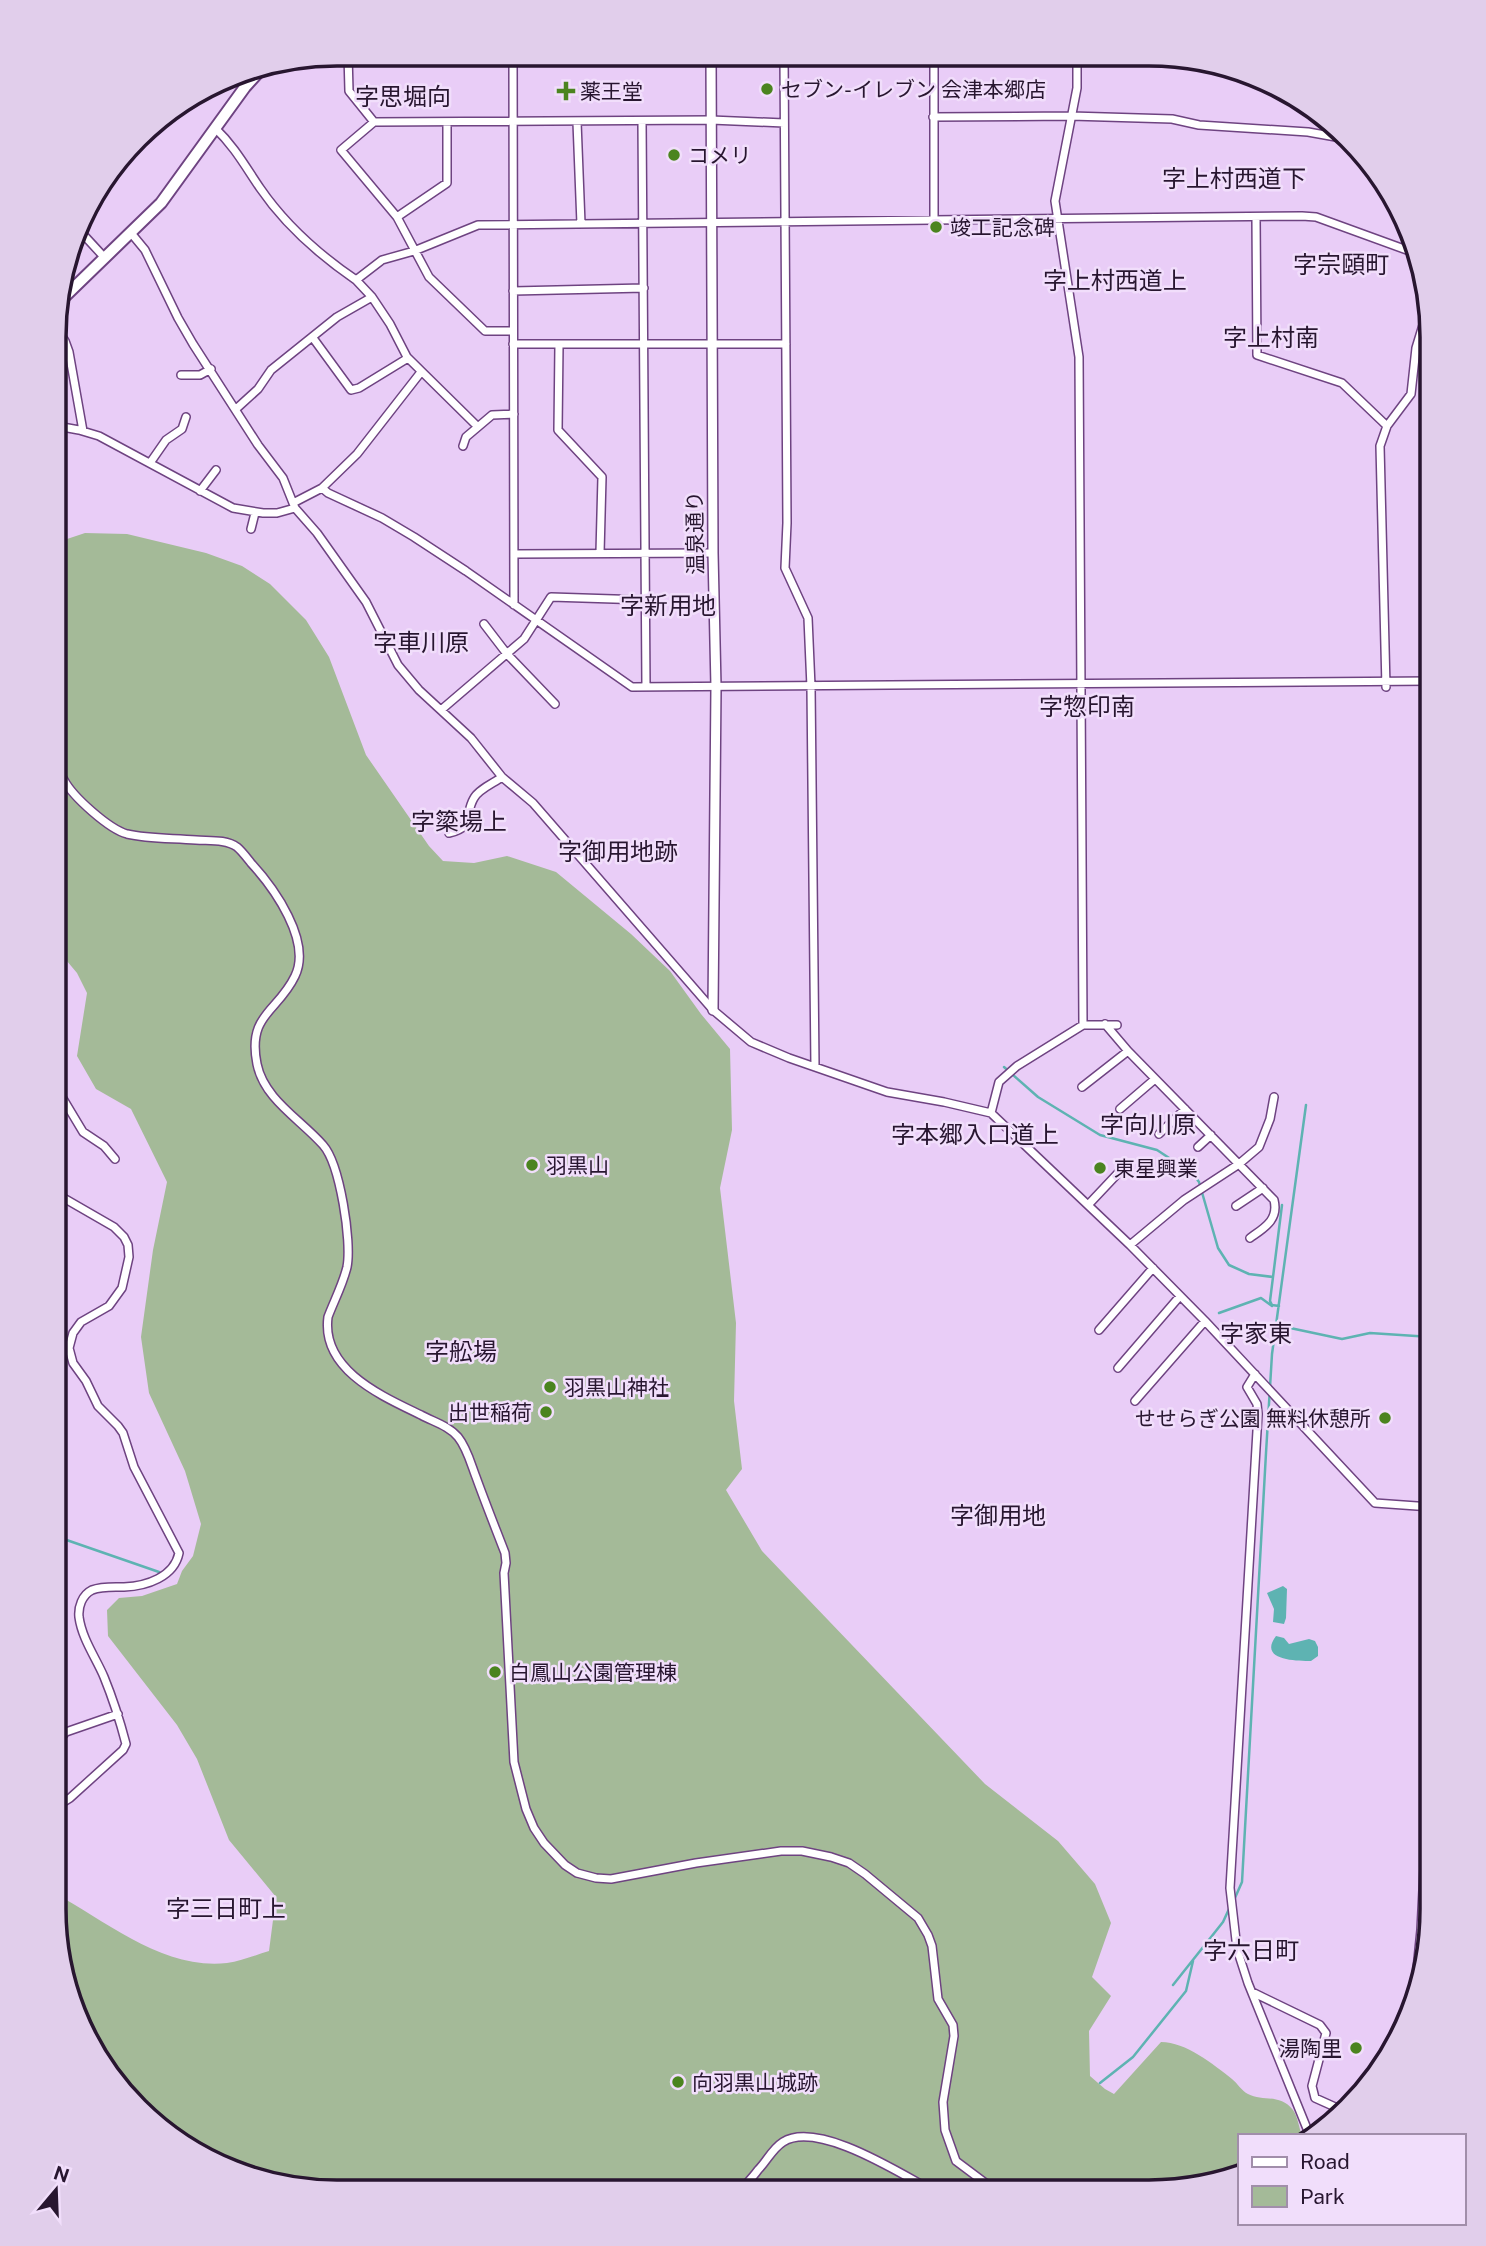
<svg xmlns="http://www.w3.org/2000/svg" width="1486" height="2246" font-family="'Public Sans','Noto Sans JP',sans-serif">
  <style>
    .green { fill: #a4ba98 }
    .water { fill: #5eb3b2 }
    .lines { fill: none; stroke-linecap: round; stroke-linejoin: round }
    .stream { stroke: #5eb3b2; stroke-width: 2.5 }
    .minor-casing { stroke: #6e4381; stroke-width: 10 }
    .tertiary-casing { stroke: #6e4381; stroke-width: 12 }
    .secondary-casing { stroke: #6e4381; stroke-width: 14 }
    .minor { stroke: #fff; stroke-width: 7 }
    .tertiary { stroke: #fff; stroke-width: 9 }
    .secondary { stroke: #fff; stroke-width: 10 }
    .poi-dot { fill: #4b841f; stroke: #f1defb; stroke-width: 2.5 }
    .labels { text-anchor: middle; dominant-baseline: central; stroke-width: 5; stroke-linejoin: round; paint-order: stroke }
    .poi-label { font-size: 21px; fill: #281630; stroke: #f1defb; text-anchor: start }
    .street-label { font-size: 21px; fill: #281630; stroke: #f1defb }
    .quarter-label { font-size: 24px; fill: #281630; stroke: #f1defb }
    .rim { fill: none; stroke: #281630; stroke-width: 3.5 }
  </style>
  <rect width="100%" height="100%" fill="#e9cdf7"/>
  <path class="green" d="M85,533L127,534L206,553L242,566L270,584L306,620L329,657L366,755L429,846L443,861L474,863L507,856L556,872L631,934L670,971L701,1014L730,1049L732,1130L720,1188L736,1323L734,1401L742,1469L726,1490L762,1551L985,1784L1058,1841L1095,1884L1111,1923L1092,1977L1111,1996L1089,2031L1090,2076L1105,2089L1114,2094L1161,2042C1186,2042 1213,2064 1232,2079C1237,2083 1242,2091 1248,2094C1262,2102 1280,2093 1293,2110C1298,2117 1299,2128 1302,2136H1239V2174L1149,2192L301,2189L229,2170L165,2134L113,2081L76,2018L54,1909V1893C108,1922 163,1970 227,1963C241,1961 256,1955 269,1951L276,1897L229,1840L197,1759L177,1725L108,1636L107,1610L119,1598L142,1596L177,1584L182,1571L193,1556L201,1524L185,1471L149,1393L141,1337L153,1250L167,1182L131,1109L96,1089L77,1056L87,993L77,973L56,948V548L67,539Z"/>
  <path class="water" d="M1283,1586L1287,1589L1286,1618L1284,1624L1273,1622L1274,1609L1267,1593Z
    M1276,1636L1284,1638L1289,1644L1309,1639L1315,1641L1318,1647V1656L1311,1661C1295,1661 1258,1660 1276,1636Z"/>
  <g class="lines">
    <path class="stream" d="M1004,1067L1038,1097L1100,1135L1157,1150L1192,1173L1199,1182L1218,1248L1229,1265L1249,1274L1273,1277
      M1279,1306L1272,1305L1270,1301L1282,1205
      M1219,1313L1261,1298L1272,1306
      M1276,1325L1306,1105
      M55,1536L159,1572
      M1234,1900L1242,1882L1266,1453L1272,1354L1276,1325L1342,1339L1370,1333L1431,1337
      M1173,1985L1223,1922L1229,1909
      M1100,2083L1133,2057L1186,1991L1193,1961"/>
    <g class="minor-casing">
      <path id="minor" d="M348,54L349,91L374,122
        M513,55L514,605
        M784,56L787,523L785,568L808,618L811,687L815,1067
        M933,117L1071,116L1172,119L1199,125L1308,132L1347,139
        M642,121L646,687
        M577,122L581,224
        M215,128C234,146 245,166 260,188C286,226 318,254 356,280
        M397,217L447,183V122
        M1256,217L1257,355L1342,383L1387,426
        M934,220V56
        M80,231L104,257
        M131,233L145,250L178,318L193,344L258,445L283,478L295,508L317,533L366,602L398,665L419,690L471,738L502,777L533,803L713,1010L751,1042L789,1058L887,1092L944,1102L991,1113L1130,1245L1205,1321L1375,1503L1431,1507
        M513,291L644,288
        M372,297L390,324L407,357L477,426
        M57,328L65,341L69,352L83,431
        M513,331H485L429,277L397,217L341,150L374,122L711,120L784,123
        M313,338L351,390L359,388L408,358
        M513,344H786
        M559,345L558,430L602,477L600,553
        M181,375H200L211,369
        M236,409L258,389L271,370L337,317L372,297L356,280L382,260L414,251L478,225L1302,216L1316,217L1415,253
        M57,426L79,430L99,436L233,508L263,513H277L295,508
        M463,446L466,437L492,415L514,414
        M150,463L166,440L182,429L186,417
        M322,488L328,493L382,518L414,537L466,571L632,687L1432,681
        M200,491L216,470
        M293,503L322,488L357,454L421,372
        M251,529L255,513
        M515,554L713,553
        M484,624L507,654L555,704
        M1386,687L1380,446L1387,426L1411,394L1416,348L1427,312
        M441,710L524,639L551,597L645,600
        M56,760C58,766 60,774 64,780C73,797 109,829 127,834C149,839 173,838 196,840C209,841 226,839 237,847C242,851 247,858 251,863C274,888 312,941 295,976C278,1012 247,1014 257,1064C264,1099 300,1119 323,1145C340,1164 352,1242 347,1267C343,1284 334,1301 328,1317C321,1370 382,1396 421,1415C434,1422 449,1426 458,1437C467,1448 471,1464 476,1477C485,1502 495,1527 505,1553L506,1563L504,1573L514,1762L526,1809L534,1828L544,1843L565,1865L577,1873L596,1878L611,1879L696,1863L781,1851H802L831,1857L849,1863L865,1874L918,1918L928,1935L932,1946L938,1999L953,2025L954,2036L943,2102L945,2130L956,2161L996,2191
        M449,833C474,828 464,815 474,798C479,789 494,783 502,777
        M1105,1024L1128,1051L1274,1200C1279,1220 1264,1228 1250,1238
        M1083,1025H1117
        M56,1087L83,1132L104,1146L115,1159
        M1082,1087L1128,1051
        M1120,1109L1155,1079
        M991,1113L999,1082L1017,1066L1083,1025L1079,357L1055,201L1077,88V56
        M1159,1134L1185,1109
        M1198,1147L1211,1135
        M1088,1205L1121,1170
        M1236,1206L1263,1188
        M1130,1245L1184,1200L1239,1164L1259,1147L1270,1119L1274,1097
        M1099,1330L1153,1268
        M1118,1368L1180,1296
        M1255,1374L1247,1387L1257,1404L1258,1414L1230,1888L1237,1949L1248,1983L1310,2136
        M1135,1401L1205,1321
        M55,1744L66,1732L118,1714
        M54,1808L70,1798L123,1750L126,1744C120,1721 113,1699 104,1677C96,1658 82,1639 79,1617C78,1607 82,1595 92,1590C102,1586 114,1587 124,1587C147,1586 174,1577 179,1553L134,1467L123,1433L118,1426L98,1406L86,1381L73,1363L69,1348L73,1333L81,1322L109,1306L122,1288L129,1257L128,1245L124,1237L114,1227L55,1193
        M1252,1992L1320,2025L1326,2033L1312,2086L1315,2098L1344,2111
        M1362,2093L1408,2010L1415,1989L1421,1930L1431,1732
        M740,2191C746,2184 753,2177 758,2170C767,2161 772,2149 783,2142C818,2120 901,2174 933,2191"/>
    </g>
    <g class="tertiary-casing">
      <path id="tertiary" d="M711,55L713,553L716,687L713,1010"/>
    </g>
    <g class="secondary-casing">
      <path id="secondary" d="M57,304L161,203L245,87L264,66"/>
    </g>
    <use href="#minor" class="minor"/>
    <use href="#tertiary" class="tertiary"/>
    <use href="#secondary" class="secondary"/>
  </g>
  <g class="poi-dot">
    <circle cx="767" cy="89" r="7"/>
    <path d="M562.5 80.5h7v7h7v7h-7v7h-7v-7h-7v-7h7z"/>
    <circle cx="674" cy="155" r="7"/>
    <circle cx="936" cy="227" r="7"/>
    <circle cx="532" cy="1165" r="7"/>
    <circle cx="1100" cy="1168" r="7"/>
    <circle cx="550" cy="1387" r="7"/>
    <circle cx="546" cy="1412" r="7"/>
    <circle cx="1385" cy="1418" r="7"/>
    <circle cx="495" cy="1672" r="7"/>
    <circle cx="1356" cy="2048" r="7"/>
    <circle cx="678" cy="2082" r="7"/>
  </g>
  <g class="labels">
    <g class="poi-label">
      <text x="781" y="89">セブン-イレブン 会津本郷店</text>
      <text x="580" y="91">薬王堂</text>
      <text x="688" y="155">コメリ</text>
      <text x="950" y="227">竣工記念碑</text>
      <text x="546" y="1165">羽黒山</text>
      <text x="1114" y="1168">東星興業</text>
      <text x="564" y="1387">羽黒山神社</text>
      <text x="532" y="1412" text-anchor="end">出世稲荷</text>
      <text x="1371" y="1418" text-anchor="end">せせらぎ公園 無料休憩所</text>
      <text x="509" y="1672">白鳳山公園管理棟</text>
      <text x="1342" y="2048" text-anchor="end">湯陶里</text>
      <text x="692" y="2082">向羽黒山城跡</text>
    </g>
    <g class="street-label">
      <text transform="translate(695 533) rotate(-91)">温泉通り</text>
    </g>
    <g class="quarter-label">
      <text x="403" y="96">字思堀向</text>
      <text x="1234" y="178">字上村西道下</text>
      <text x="1341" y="264">字宗頤町</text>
      <text x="1115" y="280">字上村西道上</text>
      <text x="1271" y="337">字上村南</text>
      <text x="668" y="605">字新用地</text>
      <text x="421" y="642">字車川原</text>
      <text x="1087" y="706">字惣印南</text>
      <text x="459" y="821">字簗場上</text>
      <text x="618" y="851">字御用地跡</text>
      <text x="1148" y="1124">字向川原</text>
      <text x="975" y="1134">字本郷入口道上</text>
      <text x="1256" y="1333">字家東</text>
      <text x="461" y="1351">字舩場</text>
      <text x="998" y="1515">字御用地</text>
      <text x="226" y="1908">字三日町上</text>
      <text x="1251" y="1950">字六日町</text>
    </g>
  </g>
  <path d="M0 0H1486V2246H0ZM337 66H1149A271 271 0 0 1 1420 337V1909A271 271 0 0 1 1149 2180H337A271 271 0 0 1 66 1909V337A271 271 0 0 1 337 66Z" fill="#e1ceeb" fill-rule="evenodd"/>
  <path class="rim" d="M337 66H1149A271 271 0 0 1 1420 337V1909A271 271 0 0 1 1149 2180H337A271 271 0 0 1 66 1909V337A271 271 0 0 1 337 66Z"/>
  <rect x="1238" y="2134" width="228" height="91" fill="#f1defb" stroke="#a18eaa" stroke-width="2"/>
  <rect x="1252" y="2157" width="35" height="10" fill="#ffffff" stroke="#a18eaa" stroke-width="2"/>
  <text x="1300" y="2169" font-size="21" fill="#281630">Road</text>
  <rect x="1252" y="2186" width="35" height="21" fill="#a4ba98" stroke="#a18eaa" stroke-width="2"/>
  <text x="1300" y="2204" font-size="21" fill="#281630">Park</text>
  <g transform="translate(56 2190) rotate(19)" stroke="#f1defb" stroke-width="5" paint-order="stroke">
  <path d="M0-5L12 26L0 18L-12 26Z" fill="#281630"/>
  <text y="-10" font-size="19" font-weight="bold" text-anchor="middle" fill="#281630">N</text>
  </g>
</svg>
